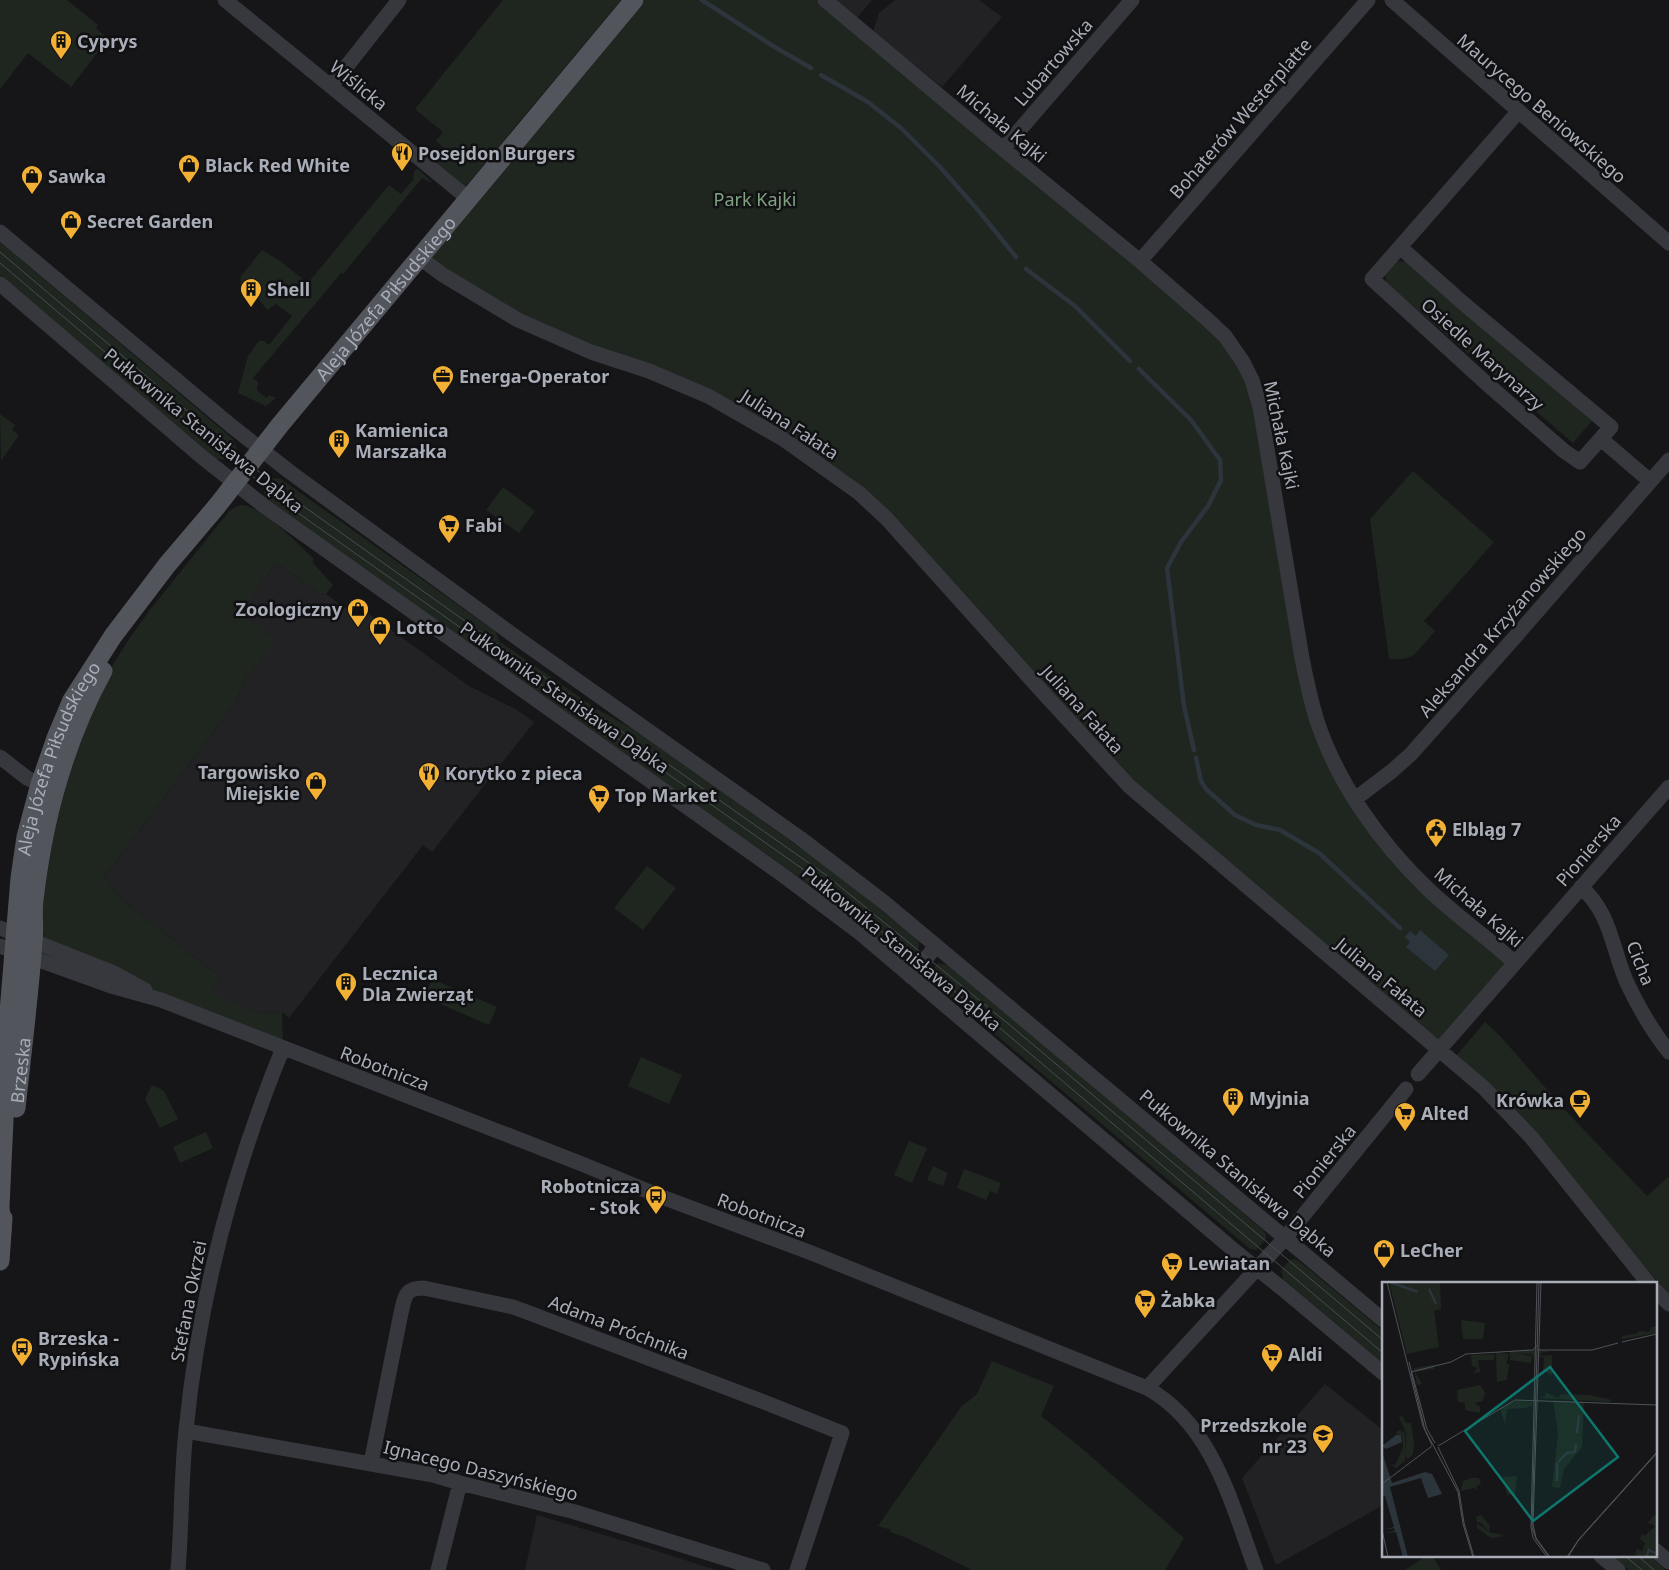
<svg xmlns="http://www.w3.org/2000/svg" width="1669" height="1570" font-family="'Noto Sans',sans-serif">
  <style>
    .built { fill: #222225 }
    .green { fill: #1e261f }
    .water { fill: #2c353c }
    .lines { fill: none; stroke-linecap: round; stroke-linejoin: round }
    .stream { stroke: #2c353c; stroke-width: 4.5 }
    .minor { stroke: #37383d; stroke-width: 15 }
    .major { stroke: #53555c; stroke-width: 19 }
    .tram { stroke: #4a4c52; stroke-width: 1 }
    .labels { text-anchor: middle; dominant-baseline: central; stroke-width: 5; stroke-linejoin: round; paint-order: stroke }
    .poi-label { font-size: 18px; font-weight: bold; fill: #a8adb8; stroke: #111113; text-anchor: start }
    .street-label { font-size: 18px; fill: #a8adb8; stroke: #111113 }
    .park-label { font-size: 18px; fill: #7fa381; stroke: #111113 }
    .inset-river { fill: none; stroke: #2c353c; stroke-width: 2.5 }
    .inset-road { fill: none; stroke: #505258; stroke-width: 1 }
    .view { fill: #0f766e; fill-opacity: 0.15; stroke: #0f766e; stroke-width: 2.5 }
    .inset-edge { fill: none; stroke: #a8adb8; stroke-width: 2.5 }
  </style>
  <rect width="100%" height="100%" fill="#161618"/>
  <path class="built" d="M836,0H872L857,18Z
    M895,0H979L1002,17L942,87L873,32L879,13Z
    M276,562L321,595L326,594L352,613L358,606L469,686L517,710L534,722L432,852L423,845L289,1018L282,1012L259,1013L211,993L220,977L120,898L103,875L111,868L234,704L246,679L275,640L240,614Z
    M1325,1384L1383,1430V1503L1378,1508L1276,1565L1242,1478Z
    M537,1515L638,1545L716,1570H525Z"/>
  <path class="green" d="M0,0H67L98,25L96,28L108,39L71,87L28,53L0,89Z
    M503,0H621L461,192L433,169L447,151L436,141L443,132L415,109Z
    M644,0H825L1140,261L1243,362L1318,722L1374,827L1510,959L1434,1045L1129,786L887,519L746,416L591,352L426,263Z
    M417,168L432,182H429L422,178L343,274L341,273L253,378L258,382L257,390L266,398L269,395L276,398L266,406L238,393L248,356L259,341H264L269,345L292,316L276,304L267,310L258,298L253,302L240,283L241,276L262,250L280,261L308,283L389,185L401,194L413,180L414,172Z
    M0,242L233,439L237,449L227,460L217,459L210,454L0,275Z
    M1396,261L1407,262L1592,421L1573,443L1386,283L1385,273Z
    M0,414L15,425L12,430L19,435L1,461Z
    M1413,471L1494,542L1424,621L1435,631L1415,654C1407,660 1398,659 1389,659L1370,519Z
    M276,478L281,479L496,632L499,641L597,709L636,731L830,869L916,938C923,947 916,951 911,959L902,958L857,921L803,880L268,501L265,497L264,490L272,479Z
    M503,487L535,511L519,533L486,510Z
    M240,505C261,505 298,544 314,559L312,562L333,585L326,594L321,595L276,562L240,614L276,640L246,679L234,704L111,868L103,875L120,898L220,977L212,993L259,1013L282,1012L283,1048L40,953L44,932L36,916L70,761L109,671L129,639L149,611L230,510Z
    M647,866L676,888L643,930L614,908Z
    M938,963L949,965L1263,1230L1266,1234V1239L1256,1250L1250,1249L932,981L929,973Z
    M432,979L497,1007L489,1025L424,997Z
    M1485,1022L1502,1038L1565,1110L1647,1196L1668,1177L1669,1178V1294L1455,1057Z
    M641,1057L682,1075L669,1104L628,1086Z
    M152,1085L164,1091L178,1119L160,1128L145,1099Z
    M206,1132L213,1148L180,1163L173,1147Z
    M909,1141L927,1148L912,1183L894,1175Z
    M933,1166L948,1173L943,1186L927,1180Z
    M964,1169L1001,1183L997,1194L990,1191L986,1200L957,1188Z
    M1293,1259L1297,1260L1310,1270L1383,1331V1363L1283,1279L1281,1270L1290,1260Z
    M992,1361L1054,1386L1041,1416L1078,1445L1184,1538L1165,1570H972L907,1538L890,1532L891,1530L878,1526L961,1407L977,1394Z
    M1426,1556H1432L1441,1570H1405Z
    M1613,1556H1650L1666,1570H1629Z"/>
  <path class="water" d="M1420,930L1449,955L1435,971L1406,947L1410,942L1405,937L1410,931L1416,936Z"/>
  <g class="lines">
    <path class="stream" d="M702,0L773,46L811,68
      M821,75L868,102L901,128L939,166L978,210L1016,257
      M1026,269L1075,306L1130,361
      M1139,369L1191,420L1220,460L1221,480L1208,506L1181,542L1167,568L1184,706L1194,750
      M1196,758L1201,781L1206,789L1235,815L1256,825L1280,830L1319,853L1400,928"/>
    <path class="minor" d="M225,0L469,199
      M825,0L1003,149L1140,261L1208,320L1225,336L1243,362L1252,380L1260,407L1302,658C1306,679 1311,701 1317,721C1338,784 1380,843 1428,889C1455,915 1487,937 1515,963
      M1392,0L1669,243
      M331,86L399,0
      M1003,149L1132,0
      M0,232L229,424L290,472L520,640L800,838L885,903L1383,1320
      M1400,247L1463,303L1611,427L1580,462L1564,451L1486,383L1372,279Z
      M1400,247L1518,112
      M420,258L443,275L518,320L591,352L649,371L708,396L783,439L859,493L887,519L1037,686L1129,786L1484,1088L1531,1137L1649,1284
      M1140,261L1368,0
      M0,284L202,457L264,506L784,876L860,933L1236,1252L1284,1290L1383,1373
      M1601,439L1650,481
      M0,757L27,778L40,784
      M1355,799L1392,771L1411,754L1515,637L1669,460
      M1581,887C1611,913 1612,949 1627,983C1639,1008 1652,1031 1669,1052
      M0,928L114,973L145,990
      M0,946L111,986L161,1000L582,1164L662,1197L809,1252L1147,1388C1213,1425 1231,1503 1256,1570
      M911,977L936,946
      M1418,1074L1669,787
      M1655,1290L1669,1304
      M1147,1388L1285,1238L1406,1089
      M186,1431L433,1475L460,1483L575,1512L763,1570
      M371,1463L401,1313C405,1297 404,1288 424,1288L513,1307L524,1311L769,1404L842,1433L797,1570
      M1655,1550L1669,1562
      M1601,1556L1618,1570
      M178,1570C182,1523 181,1476 186,1430C199,1298 233,1170 283,1048
      M438,1570L460,1483"/>
    <g class="major">
      <path id="s1" d="M16,1108C22,1053 29,997 33,942C35,928 32,914 34,900C43,821 65,740 103,671"/>
      <path id="s2" d="M2,1230L0,1207L9,1012L20,878L26,837L40,784L56,738L72,700L113,636L167,565L217,506L280,425L634,0"/>
      <path d="M0,1261L3,1218"/>
    </g>
    <path class="tram" d="M0,252L278,488L510,653L826,875L1011,1026L1383,1340
      M0,263L217,447L291,508L821,882L1007,1034L1383,1353
      M1625,1556L1642,1570
      M1638,1556L1654,1570"/>
  </g>
  <defs>
    <g id="building-pin" transform="scale(1.125)"><path d="M0 17L-7.5 6A9.5 9.5 0 1 1 7.5 6Z" fill="#f2b134" stroke="#111113"/><path d="M-4-6H4V6H1V3H-1V6H-4ZM-2.5-4.3h1.7v1.8h-1.7ZM.8-4.3h1.7v1.8H.8ZM-2.5-1h1.7V.8h-1.7ZM.8-1h1.7V.8H.8Z" fill="#111"/></g>
    <g id="restaurant-pin" transform="scale(1.125)"><path d="M0 17L-7.5 6A9.5 9.5 0 1 1 7.5 6Z" fill="#f2b134" stroke="#111113"/><path d="M-5-6h1v4h1v-4h1v4h1v-4h1v5L-1.5 .5V6h-2V.5L-5-1ZM5-6V6H3V1.5H1.5Q1.5-4 5-6Z" fill="#111"/></g>
    <g id="shop-pin" transform="scale(1.125)"><path d="M0 17L-7.5 6A9.5 9.5 0 1 1 7.5 6Z" fill="#f2b134" stroke="#111113"/><path d="M-5-2.5h2.3a2.7 3.5 0 0 1 5.4 0H5L5.5 6h-11ZM-1.5-2.5h3a1.5 2.3 0 0 0-3 0Z" fill="#111"/></g>
    <g id="office-pin" transform="scale(1.125)"><path d="M0 17L-7.5 6A9.5 9.5 0 1 1 7.5 6Z" fill="#f2b134" stroke="#111113"/><path d="M-6-3h4V-5.5h4V-3h4V5H-6ZM-1-4.5V-3h2v-1.5ZM-6 0V1H6V0Z" fill="#111"/></g>
    <g id="supermarket-pin" transform="scale(1.125)"><path d="M0 17L-7.5 6A9.5 9.5 0 1 1 7.5 6Z" fill="#f2b134" stroke="#111113"/><path d="M-6-5.5h2.5l.6 2H6L4.5 2H-2.5L-4.4-4H-6ZM-1.5 3.2a1.3 1.3 0 1 0 .1 0ZM3 3.2a1.3 1.3 0 1 0 .1 0Z" fill="#111"/></g>
    <g id="civic-pin" transform="scale(1.125)"><path d="M0 17L-7.5 6A9.5 9.5 0 1 1 7.5 6Z" fill="#f2b134" stroke="#111113"/><path d="M-.6-6.5H3V-4.5H.6V-3L4-1V1h2V6H-6V1h2V-1L-.6-3ZM-1.2 2.5V6h2.4V2.5Z" fill="#111"/></g>
    <g id="cafe-pin" transform="scale(1.125)"><path d="M0 17L-7.5 6A9.5 9.5 0 1 1 7.5 6Z" fill="#f2b134" stroke="#111113"/><path d="M-5.5-4.5H6V0H3Q3 3.5 0 3.5H-2.5Q-5.5 3.5-5.5 0ZM3-3.2v2h1.7v-2ZM-6 4.5H4V6H-6Z" fill="#111"/></g>
    <g id="bus-pin" transform="scale(1.125)"><path d="M0 17L-7.5 6A9.5 9.5 0 1 1 7.5 6Z" fill="#f2b134" stroke="#111113"/><path d="M-5-6H5V4H4V6H2V4H-2V6H-4V4H-5ZM-3.5-4V0h7V-4ZM-3.5 1.2v1.5H-2V1.2ZM2 1.2v1.5H3.5V1.2Z" fill="#111"/></g>
    <g id="school-pin" transform="scale(1.125)"><path d="M0 17L-7.5 6A9.5 9.5 0 1 1 7.5 6Z" fill="#f2b134" stroke="#111113"/><path d="M0-5L7-2L0 1L-7-2ZM-4 1L0 2.5L4 1V4Q0 6-4 4Z" fill="#111"/></g>
  </defs>
  <g fill-rule="evenodd">
    <use href="#building-pin" x="61" y="41"/>
    <use href="#restaurant-pin" x="402" y="153"/>
    <use href="#shop-pin" x="189" y="165"/>
    <use href="#shop-pin" x="32" y="176"/>
    <use href="#shop-pin" x="71" y="221"/>
    <use href="#building-pin" x="251" y="289"/>
    <use href="#office-pin" x="443" y="376"/>
    <use href="#building-pin" x="339" y="440"/>
    <use href="#supermarket-pin" x="449" y="525"/>
    <use href="#shop-pin" x="358" y="609"/>
    <use href="#shop-pin" x="380" y="627"/>
    <use href="#restaurant-pin" x="429" y="773"/>
    <use href="#shop-pin" x="316" y="782"/>
    <use href="#supermarket-pin" x="599" y="795"/>
    <use href="#civic-pin" x="1436" y="829"/>
    <use href="#building-pin" x="346" y="983"/>
    <use href="#building-pin" x="1233" y="1098"/>
    <use href="#cafe-pin" x="1580" y="1100"/>
    <use href="#supermarket-pin" x="1405" y="1113"/>
    <use href="#bus-pin" x="656" y="1196"/>
    <use href="#shop-pin" x="1384" y="1250"/>
    <use href="#supermarket-pin" x="1172" y="1263"/>
    <use href="#supermarket-pin" x="1145" y="1300"/>
    <use href="#bus-pin" x="22" y="1348"/>
    <use href="#supermarket-pin" x="1272" y="1354"/>
    <use href="#school-pin" x="1323" y="1435"/>
  </g>
  <g class="labels">
    <g class="poi-label">
      <text x="77" y="41">Cyprys</text>
      <text x="418" y="153">Posejdon Burgers</text>
      <text x="205" y="165">Black Red White</text>
      <text x="48" y="176">Sawka</text>
      <text x="87" y="221">Secret Garden</text>
      <text x="267" y="289">Shell</text>
      <text x="459" y="376">Energa-Operator</text>
      <text x="355" y="430">Kamienica<tspan x="355" dy="21">Marszałka</tspan></text>
      <text x="465" y="525">Fabi</text>
      <text x="342" y="609" text-anchor="end">Zoologiczny</text>
      <text x="396" y="627">Lotto</text>
      <text x="300" y="772" text-anchor="end">Targowisko<tspan x="300" dy="21">Miejskie</tspan></text>
      <text x="445" y="773">Korytko z pieca</text>
      <text x="615" y="795">Top Market</text>
      <text x="1452" y="829">Elbląg 7</text>
      <text x="362" y="973">Lecznica<tspan x="362" dy="21">Dla Zwierząt</tspan></text>
      <text x="1249" y="1098">Myjnia</text>
      <text x="1564" y="1100" text-anchor="end">Krówka</text>
      <text x="1421" y="1113">Alted</text>
      <text x="640" y="1186" text-anchor="end">Robotnicza<tspan x="640" dy="21">- Stok</tspan></text>
      <text x="1400" y="1250">LeCher</text>
      <text x="1188" y="1263">Lewiatan</text>
      <text x="1161" y="1300">Żabka</text>
      <text x="38" y="1338">Brzeska -<tspan x="38" dy="21">Rypińska</tspan></text>
      <text x="1288" y="1354">Aldi</text>
      <text x="1307" y="1425" text-anchor="end">Przedszkole<tspan x="1307" dy="21">nr 23</tspan></text>
    </g>
    <g class="street-label">
      <text transform="translate(1053 62) rotate(-49)">Lubartowska</text>
      <text transform="translate(359 85) rotate(39)">Wiślicka</text>
      <text transform="translate(1542 108) rotate(41)">Maurycego Beniowskiego</text>
      <text transform="translate(1240 118) rotate(-49)">Bohaterów Westerplatte</text>
      <text transform="translate(1002 123) rotate(40)">Michała Kajki</text>
      <text stroke="none"><textPath href="#s2" startOffset="1049">Aleja Józefa Piłsudskiego</textPath></text>
      <text transform="translate(1483 354) rotate(42)">Osiedle Marynarzy</text>
      <text transform="translate(790 424) rotate(33)">Juliana Fałata</text>
      <text transform="translate(204 430) rotate(39)">Pułkownika Stanisława Dąbka</text>
      <text transform="translate(1282 435) rotate(78)">Michała Kajki</text>
      <text transform="translate(1502 622) rotate(-49)">Aleksandra Krzyżanowskiego</text>
      <text transform="translate(565 697) rotate(35)">Pułkownika Stanisława Dąbka</text>
      <text transform="translate(1083 709) rotate(48)">Juliana Fałata</text>
      <text stroke="none"><textPath href="#s2" startOffset="479">Aleja Józefa Piłsudskiego</textPath></text>
      <text transform="translate(1588 850) rotate(-49)">Pionierska</text>
      <text transform="translate(1479 907) rotate(41)">Michała Kajki</text>
      <text transform="translate(902 948) rotate(39)">Pułkownika Stanisława Dąbka</text>
      <text transform="translate(1641 963) rotate(68)">Cicha</text>
      <text transform="translate(1382 977) rotate(40)">Juliana Fałata</text>
      <text transform="translate(385 1068) rotate(21)">Robotnicza</text>
      <text stroke="none"><textPath href="#s1" startOffset="38">Brzeska</textPath></text>
      <text transform="translate(1324 1161) rotate(-51)">Pionierska</text>
      <text transform="translate(1238 1173) rotate(40)">Pułkownika Stanisława Dąbka</text>
      <text transform="translate(762 1215) rotate(21)">Robotnicza</text>
      <text transform="translate(188 1301) rotate(-79)">Stefana Okrzei</text>
      <text transform="translate(619 1327) rotate(21)">Adama Próchnika</text>
      <text transform="translate(481 1470) rotate(14)">Ignacego Daszyńskiego</text>
    </g>
    <g class="park-label">
      <text x="755" y="199">Park Kajki</text>
    </g>
  </g>
  <g transform="translate(1382 1282)">
    <rect width="275" height="275" fill="#161618"/>
    <path d="M7,0H58L59,27L52,29L57,65L25,72ZM79,38L103,41L101,57H81ZM275,44V51L240,57V54L256,51L257,49L267,50L269,45ZM145,67L153,68V84L152,93V76L150,72L133,71L150,74L149,81L128,78V69ZM127,69L116,71L127,72L124,82H127L125,98L115,100L114,72L115,70ZM158,69H168L159,71V74L170,73V93L161,89L162,76L157,75ZM113,72L112,78H96L98,90L91,91L96,86L90,84L89,73ZM58,82L52,84V87L33,90L40,102L35,103L32,86ZM98,103L106,115L102,112L101,119L93,121L98,125V131L83,128V121L76,120L75,108ZM163,110L176,116L179,112L207,113L230,118L227,120L157,116L163,114ZM134,119L151,120L150,127L149,123L145,126L125,127L123,143L118,126ZM171,119L202,120L200,165L182,187L178,206L170,205L176,152ZM20,133L24,141H29L32,162L31,172L26,177L23,174L24,151L17,135ZM17,148L23,151V179L14,186L9,182L13,183L21,166L20,153L13,152ZM135,194L133,212L125,213L121,195ZM89,196H97L99,201L94,205L96,209L92,206L79,209L81,199ZM272,232L271,235L275,232V275H258L253,272L255,267L260,269L263,261L258,257L260,252L263,254L273,244L266,241ZM99,233L108,244L107,250L121,253V256L117,252L118,255L109,256L95,246V242H96L107,250L98,240L95,241L94,235Z" fill="#1e261f"/>
    <path d="M14,153H19L20,160L4,167L0,164ZM0,170L10,201L43,190L50,192L60,212L46,216L39,196L8,205L26,275H21L14,250L2,251L13,249L12,246L1,248L12,245L3,214H0Z" fill="#2c353c"/>
    <path class="inset-river" d="M8,0L36,10M47,7L54,22M195,151L197,133M176,180L185,171L193,170L194,162M0,181L24,275M175,199V181M264,275L267,268L275,272"/>
    <path class="inset-road" d="M5,0L41,144L50,163M155,0L149,245L151,256L165,275M157,0L150,245L154,257L167,275M159,0L151,242L154,256L168,275M240,60L275,52M156,68H210L236,61M27,80L45,147L53,161M56,164L133,118L275,123M56,165L77,209L82,241L92,275M0,202L50,164M0,248L6,275M91,275L81,242L76,210L43,148L29,90L69,80L84,72L151,68L155,63M185,275L197,257L275,170M186,275L196,259L275,171"/>
    <path class="view" d="M168,85L236,175L151,239L83,149Z"/>
    <rect width="275" height="275" class="inset-edge"/>
  </g>
</svg>
